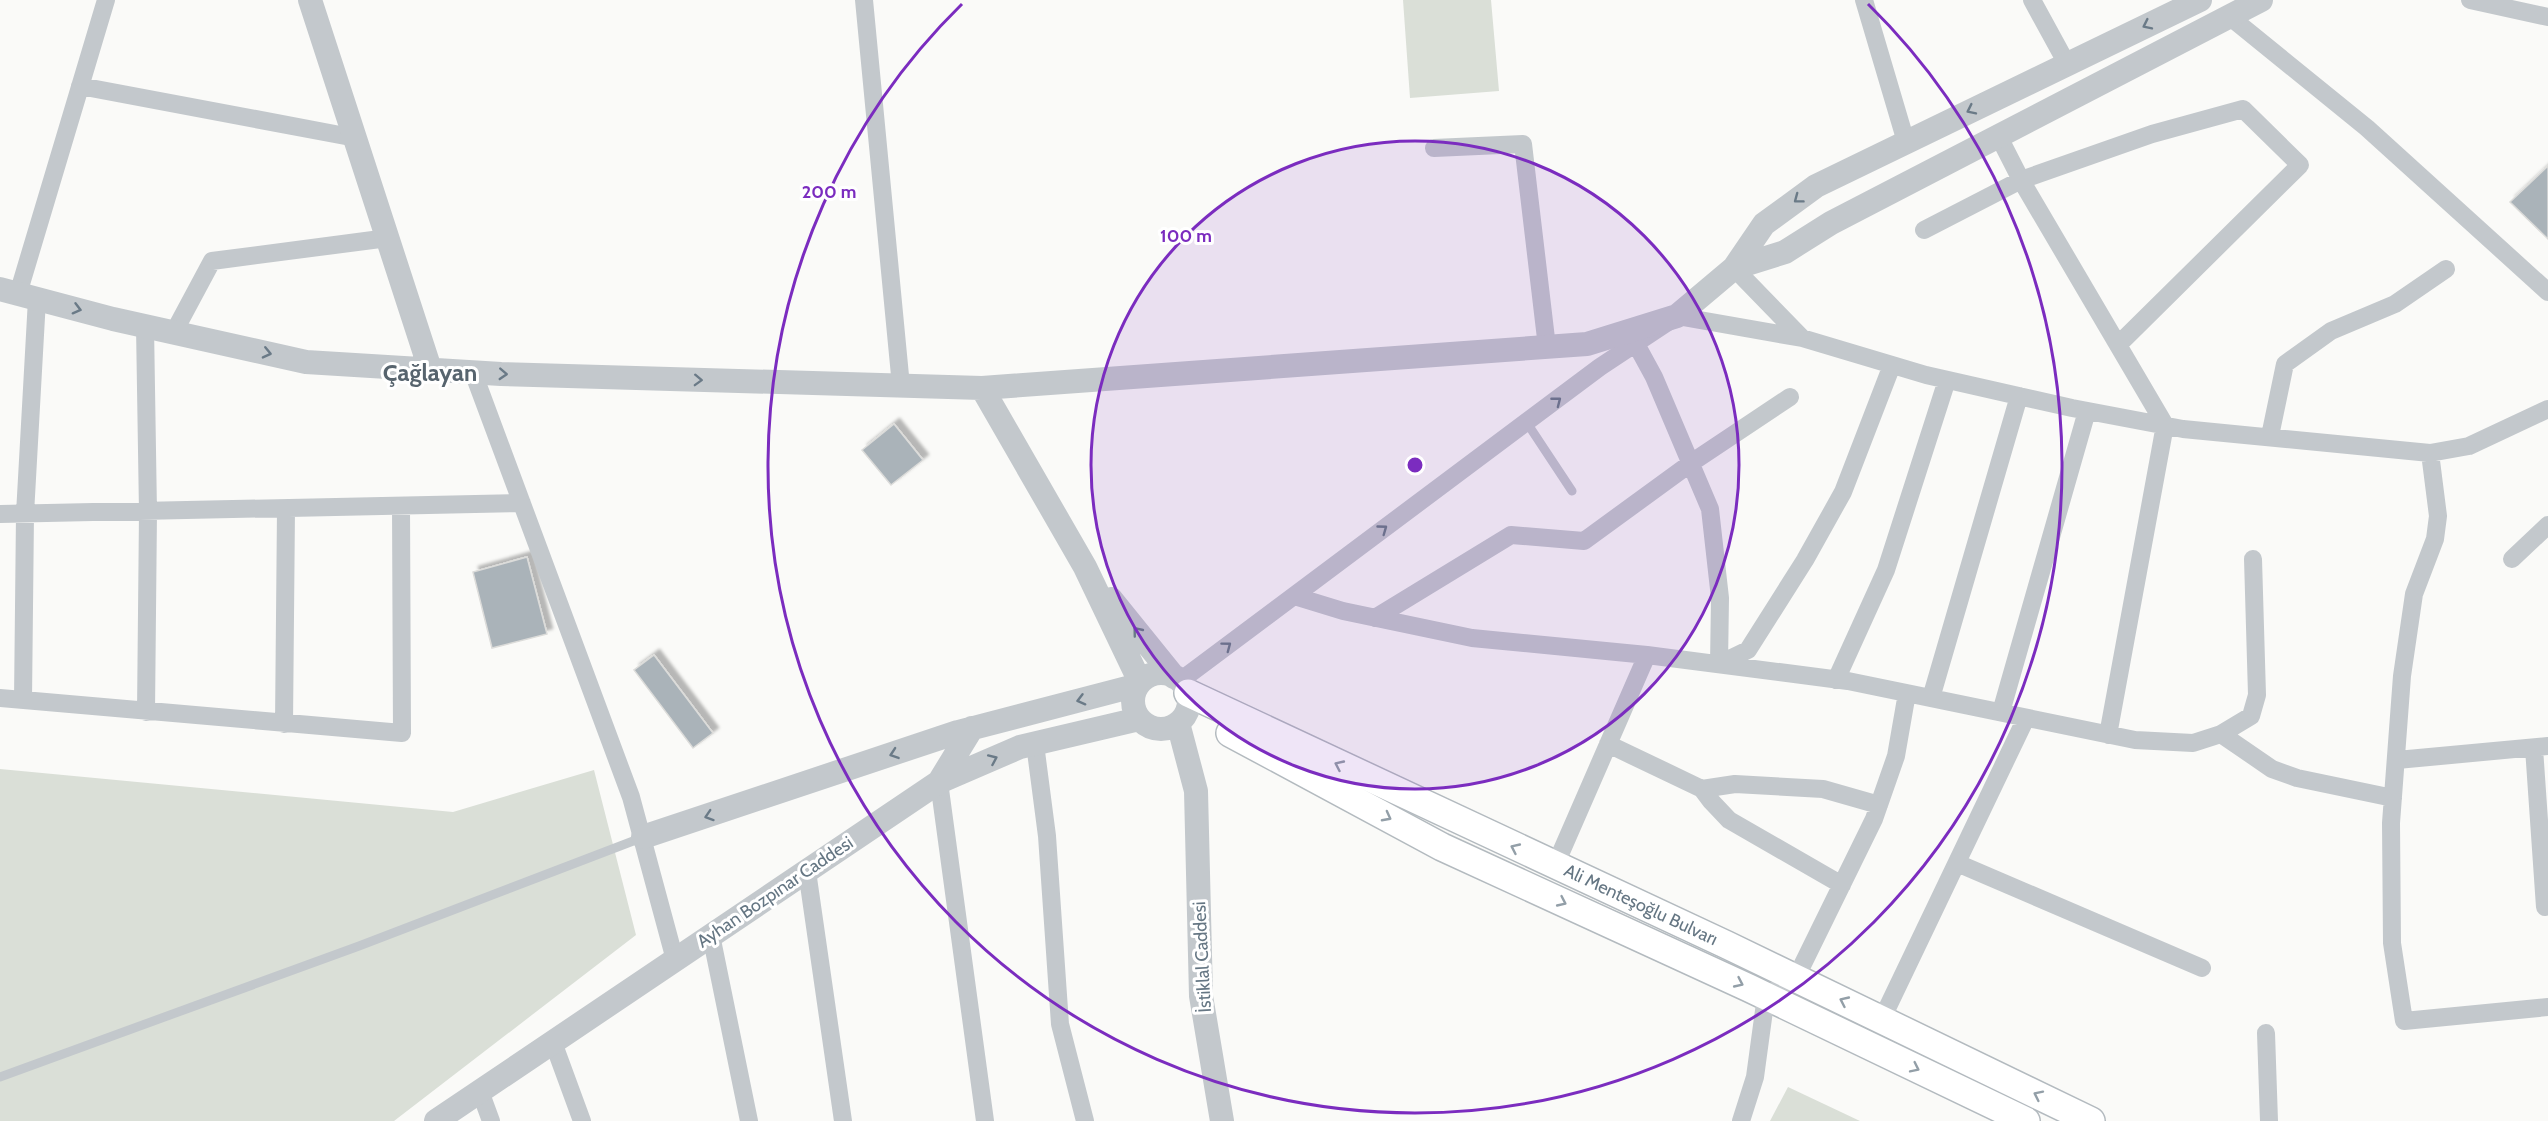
<svg xmlns="http://www.w3.org/2000/svg" width="2548" height="1121" font-family="Cabin,sans-serif">
  <style>
    .green { fill: #dadfd7 }
    .building { fill: #aab3b9; stroke: #dcdcda; stroke-width: 1.5; filter: url(#shadow) }
    .lines { fill: none; stroke-linecap: round; stroke-linejoin: round }
    .secondary-casing { stroke: #b3babf; stroke-width: 30 }
    .service { stroke: #c3c8cc; stroke-width: 9 }
    .minor { stroke: #c3c8cc; stroke-width: 18 }
    .tertiary { stroke: #c3c8cc; stroke-width: 24 }
    .secondary { stroke: #fff; stroke-width: 27 }
    .oneway { stroke: #6a7a87 }
    .oneway2 { stroke: #939fa8 }
    .ring { fill: none; stroke: #7b2cbf; stroke-width: 3 }
    .labels { text-anchor: middle; dominant-baseline: central; stroke-width: 6; stroke-linejoin: round; paint-order: stroke }
    .street-label { font-size: 18px; fill: #657683; stroke: #fff }
    .district-label { font-size: 24px; font-weight: bold; fill: #57646e; stroke: #fff }
    .centre { fill: #7b2cbf; stroke: #fff; stroke-width: 3 }
    .ring-label { font-size: 18px; text-anchor: middle; font-weight: bold; fill: #7b2cbf; stroke: #fff; stroke-width: 6; stroke-linejoin: round; paint-order: stroke }
  </style>
  <defs>
    <filter id="shadow"><feDropShadow dx="5.5" dy="-5.5" stdDeviation="1.5" flood-color="#0004"/></filter>
  </defs>
  <rect width="100%" height="100%" fill="#fafaf8"/>
  <path class="green" d="M1403,0H1491L1499,91L1410,98Z
    M0,769L453,812L594,770L636,935L394,1121H0Z
    M1788,1087L1860,1121H1770Z"/>
  <path class="building" d="M2548,166V239L2510,202Z
    M894,424L923,460L891,485L862,450Z
    M527,557L547,634L492,648L473,572Z
    M654,655L713,733L693,748L634,670Z"/>
  <g class="lines">
    <g class="secondary-casing">
      <g id="secondary">
        <path id="s1" d="M1188,693L1727,945L2091,1121"/>
        <path d="M1230,733L1442,847L1749,988L2026,1121"/>
      </g>
    </g>
    <path class="service" d="M1527,423L1572,491
      M0,1077L359,946L641,838"/>
    <path class="minor" d="M864,0L901,386
      M1864,0L1906,142
      M2032,0L2067,64
      M2470,0L2548,17
      M2229,16L2367,128L2548,292
      M80,86L356,138
      M1998,135L2021,180L2165,425L2108,735
      M1434,148L1523,144L1547,347
      M1924,230L2021,180L2152,134L2243,109L2300,165L2118,345
      M1734,268L1802,338
      M18,294L106,0
      M145,326L148,512L146,712
      M174,332L212,261L388,238
      M1636,344L1654,377L1710,509L1720,598L1719,664L1748,650L1805,560L1843,492L1892,365
      M473,372L631,797L675,960
      M2270,436L2285,364L2331,331L2395,304L2446,269
      M2430,453L2438,516L2435,539L2414,594L2402,676L2391,823L2392,943L2404,1021L2548,1007
      M0,514L522,503
      M2512,559L2548,525
      M1294,596L1343,611L1472,638L1647,655L1848,681L2135,740L2193,743L2221,734L2251,716L2257,695L2253,559
      M1375,618L1511,535L1584,541L1691,463L1790,397
      M1836,680L1886,570L1947,380
      M1180,681L1600,367L1677,316L1802,338L1926,375L2072,408L2183,429L2430,453L2469,446L2548,409
      M0,698L402,733L401,506
      M1931,698L2019,396
      M23,700L25,514L37,299
      M2001,712L2087,411
      M284,724L286,509
      M2221,734L2272,769L2297,778L2393,798
      M1035,744L1047,836L1060,1024L1085,1121
      M1608,744L1702,789L1711,801L1729,820L1842,885
      M2534,748L2545,907
      M2397,760L2548,746
      M939,782L985,1121
      M1702,789L1735,784L1823,789L1879,805
      M1957,863L2202,968
      M1555,866L1647,655
      M807,871L843,1121
      M711,935L749,1121
      M1882,1019L2026,718
      M2266,1033L2269,1121
      M553,1042L582,1121
      M480,1091L491,1121
      M1741,1121L1755,1077L1766,996L1796,978L1874,819L1896,756L1907,693"/>
    <path class="tertiary" d="M310,0L430,369
      M1734,268L1764,224L1816,186L2200,0
      M0,289L113,319L306,362L501,374L982,388L1587,344L1677,316L1734,268L1785,252L1831,223L2261,0
      M982,388L1085,567L1140,682
      M1111,599L1174,677
      M1133 701a28 28 0 1 1 56 0a28 28 0 1 1-56 0Z
      M1178,723L1196,791L1201,996L1222,1121
      M939,782L972,728
      M643,837L958,732L1138,685
      M436,1121L939,782L1020,747L1139,719"/>
    <use href="#secondary" class="secondary"/>
  </g>
  <defs><path id="oneway-chevron" d="M-2-3.5L2.5 0L-2 3.5" fill="none" stroke-width="1.6" stroke-linecap="round" stroke-linejoin="round" transform="scale(1.5)"/></defs>
  <g class="oneway">
    <use href="#oneway-chevron" transform="translate(2147 25) rotate(154)"/>
    <use href="#oneway-chevron" transform="translate(1971 110) rotate(154)"/>
    <use href="#oneway-chevron" transform="translate(1798 199) rotate(143)"/>
    <use href="#oneway-chevron" transform="translate(77 309) rotate(15)"/>
    <use href="#oneway-chevron" transform="translate(267 353) rotate(13)"/>
    <use href="#oneway-chevron" transform="translate(503 374) rotate(3)"/>
    <use href="#oneway-chevron" transform="translate(698 380) rotate(2)"/>
    <use href="#oneway-chevron" transform="translate(1557 401) rotate(-38)"/>
    <use href="#oneway-chevron" transform="translate(1383 529) rotate(-36)"/>
    <use href="#oneway-chevron" transform="translate(1137 631) rotate(-129)"/>
    <use href="#oneway-chevron" transform="translate(1227 646) rotate(-37)"/>
    <use href="#oneway-chevron" transform="translate(1081 700) rotate(165)"/>
    <use href="#oneway-chevron" transform="translate(894 754) rotate(161)"/>
    <use href="#oneway-chevron" transform="translate(993 759) rotate(-24)"/>
    <use href="#oneway-chevron" transform="translate(709 816) rotate(162)"/>
  </g>
  <g class="oneway2">
    <use href="#oneway-chevron" transform="translate(1339 765) rotate(-155)"/>
    <use href="#oneway-chevron" transform="translate(1387 817) rotate(28)"/>
    <use href="#oneway-chevron" transform="translate(1515 848) rotate(-155)"/>
    <use href="#oneway-chevron" transform="translate(1562 902) rotate(25)"/>
    <use href="#oneway-chevron" transform="translate(1739 983) rotate(25)"/>
    <use href="#oneway-chevron" transform="translate(1844 1001) rotate(-155)"/>
    <use href="#oneway-chevron" transform="translate(1915 1068) rotate(26)"/>
    <use href="#oneway-chevron" transform="translate(2038 1095) rotate(-154)"/>
  </g>
  <circle cx="1415" cy="465" r="324" fill="#7b2cbf" fill-opacity=".12"/>
  <g class="ring">
    <circle cx="1415" cy="465" r="324"/>
    <path d="M1868 4A647 647 0 1 1 962 4"/>
  </g>
  <g class="labels">
    <g class="street-label">
      <text transform="translate(775 892) rotate(-34)">Ayhan Bozpınar Caddesi</text>
      <text stroke="none"><textPath href="#s1" startOffset="500">Ali Menteşoğlu Bulvarı</textPath></text>
      <text transform="translate(1202 957) rotate(-93)">İstiklal Caddesi</text>
    </g>
    <g class="district-label">
      <text x="430" y="372">Çağlayan</text>
    </g>
  </g>
  <circle cx="1415" cy="465" r="9" class="centre"/>
  <g class="ring-label">
    <text x="829" y="198">200 m</text>
    <text x="1186" y="242">100 m</text>
  </g>
</svg>
